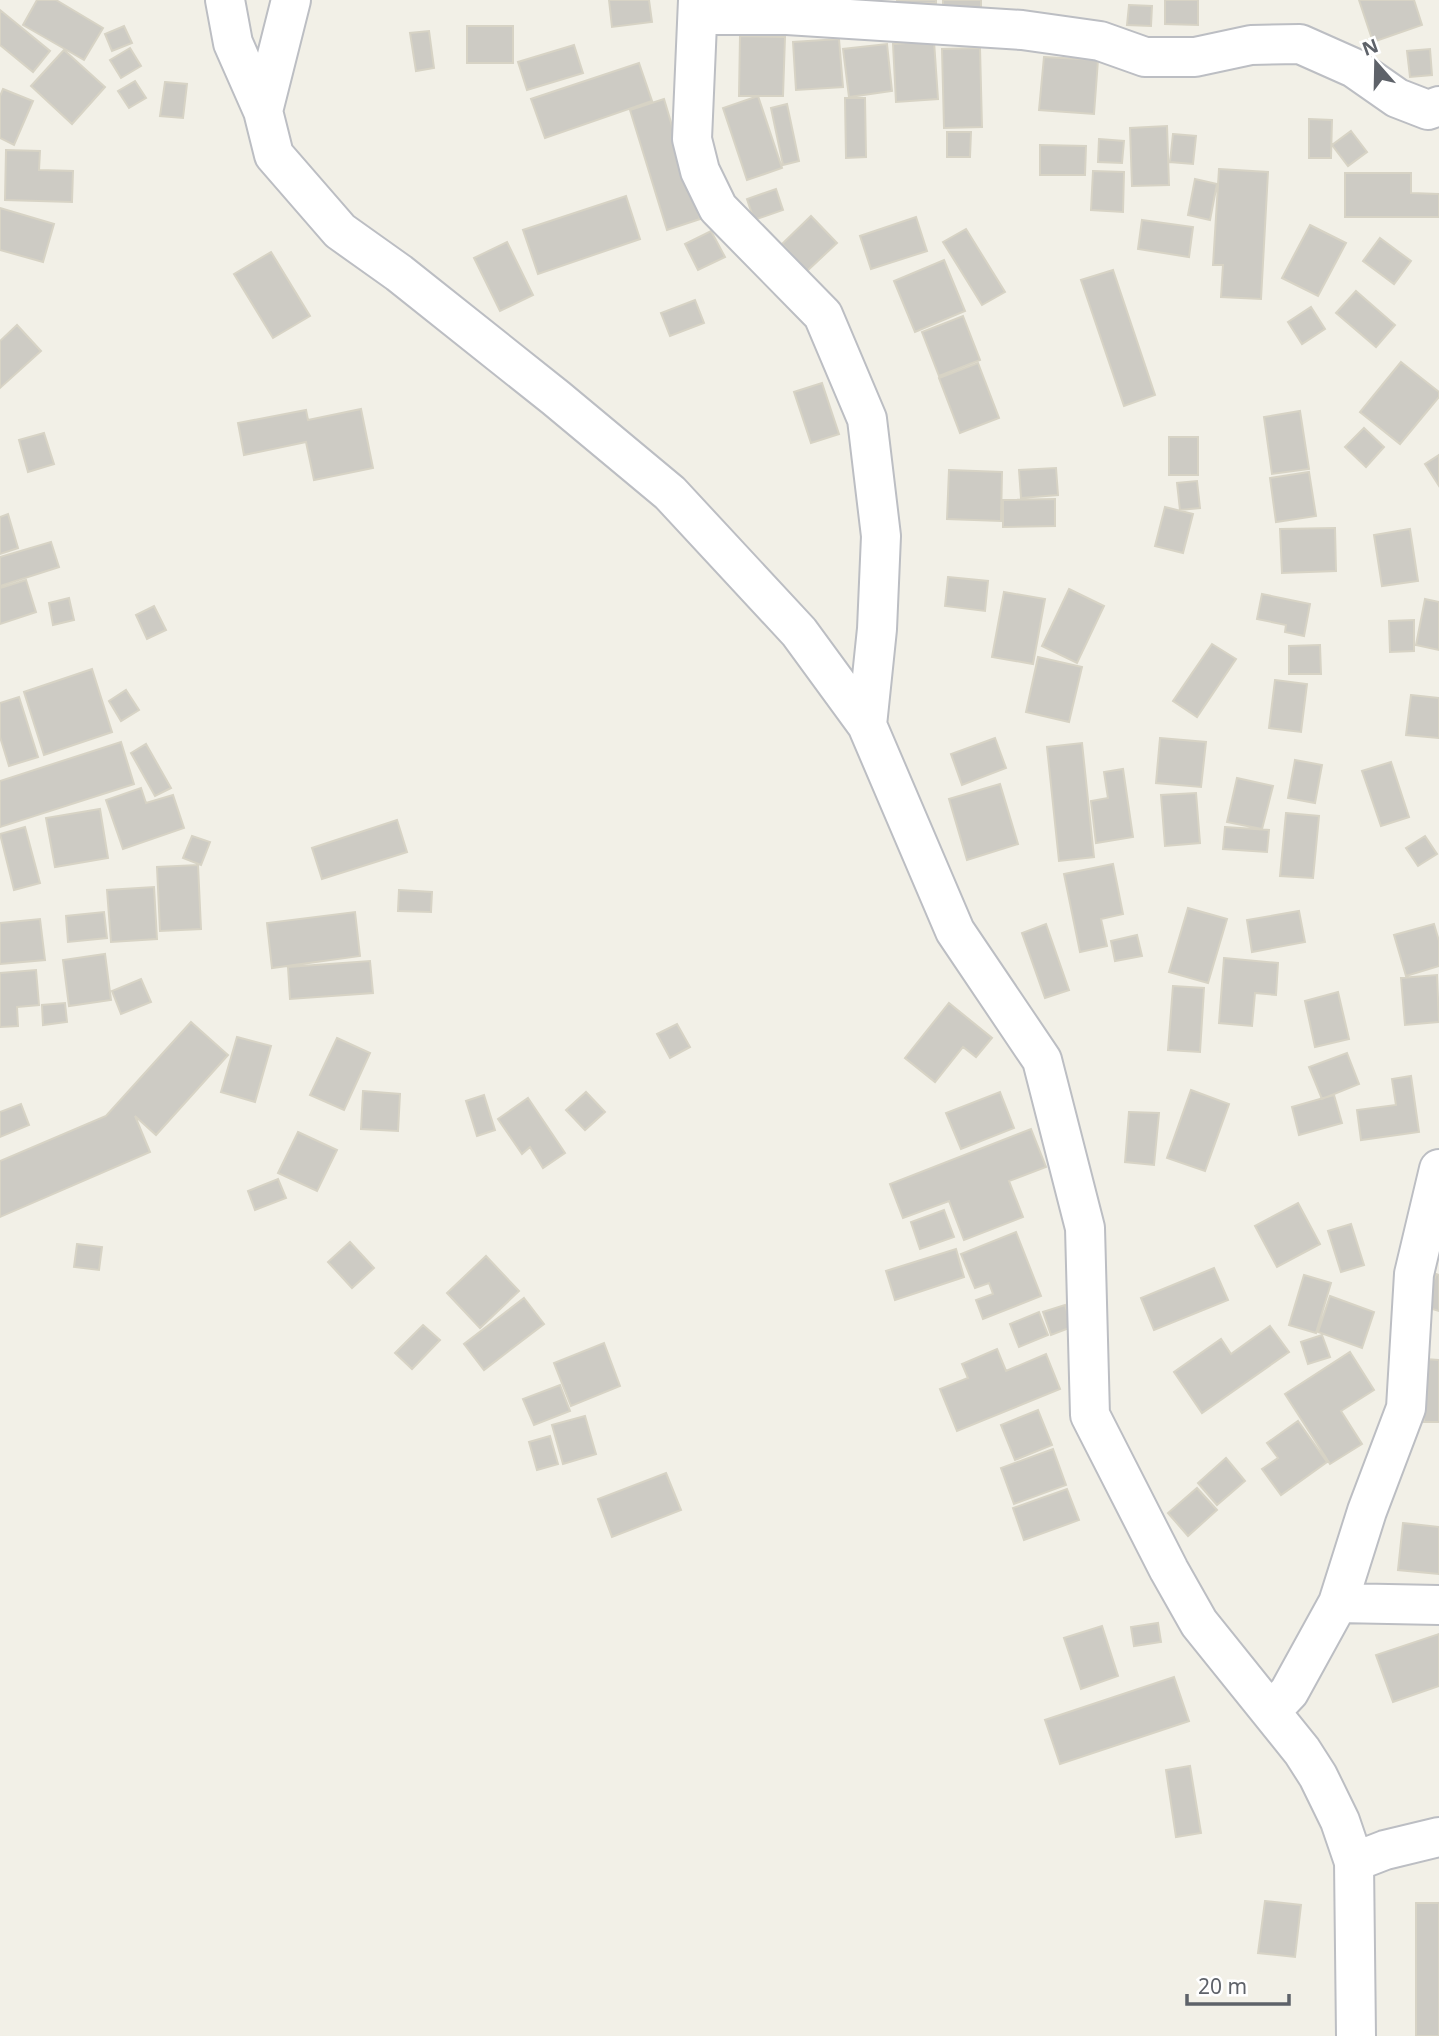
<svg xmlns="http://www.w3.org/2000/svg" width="1439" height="2036" font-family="'Noto Sans',sans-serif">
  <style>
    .building { fill: #cdcbc4; stroke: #d7d3c5; stroke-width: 2 }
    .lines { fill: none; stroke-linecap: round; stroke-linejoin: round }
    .minor-casing { stroke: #bcbec3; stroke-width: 42 }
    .minor { stroke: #fff; stroke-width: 38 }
  </style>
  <rect width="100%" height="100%" fill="#f2f0e7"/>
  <path class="building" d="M37,0H56L103,28L84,60L23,25Z
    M609,0H649L652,22L612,27Z
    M897,0H936V3L898,4Z
    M943,0H981V10L943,11Z
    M1165,0H1198V25L1165,24Z
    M1359,0H1414L1422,25L1373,42Z
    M1129,5L1152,6L1151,26L1127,25Z
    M0,10L50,51L33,72L0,45Z
    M124,26L132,43L112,51L105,34Z
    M467,26H513V63H467Z
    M429,31L434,68L416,71L410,33Z
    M740,36L785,37L783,96H739Z
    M839,39L843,87L796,90L793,42Z
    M934,41L938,99L896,102L893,44Z
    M887,44L892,91L849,97L843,49Z
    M574,45L583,73L527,90L518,62Z
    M130,48L141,66L121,78L110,60Z
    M980,48L982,127L944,128L942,49Z
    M1430,49L1432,75L1410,77L1407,51Z
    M64,50L105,87L72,124L31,86Z
    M1044,57L1098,60L1094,114L1039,110Z
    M639,63L652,101L545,138L531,99Z
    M135,81L146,98L129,108L118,91Z
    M165,82L187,84L183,118L160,116Z
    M3,89L33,101L14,145L0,138V96Z
    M758,96L782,168L747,180L723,108Z
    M845,98H865L866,157L846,158Z
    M664,99L700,219L667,230L630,110Z
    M787,104L799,161L783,165L771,108Z
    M1309,119L1332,120L1331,158H1309Z
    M1167,126L1169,185L1132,186L1130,128Z
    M1351,131L1367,152L1348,166L1332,145Z
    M947,132H971L970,157H947Z
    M1173,134L1196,136L1193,164L1170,162Z
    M1099,139L1124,141L1122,163L1098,162Z
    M1040,145L1086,146L1085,175H1040Z
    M6,150L40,151L39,170L73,171L72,202L5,200Z
    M1219,169L1268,172L1261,299L1221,297L1223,265H1213Z
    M1093,171L1124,172L1123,212L1091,210Z
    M1345,173H1411V193L1439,194V217H1345Z
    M1195,179L1217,184L1210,220L1188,215Z
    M776,189L783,210L754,220L747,199Z
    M626,196L640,239L538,274L523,230Z
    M0,208L54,224L43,262L0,250Z
    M811,216L837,243L807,271L782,244Z
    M916,217L927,251L871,269L860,236Z
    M1142,220L1193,227L1189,257L1138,249Z
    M1310,225L1346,243L1318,296L1282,278Z
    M966,229L1005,292L982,305L943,242Z
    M711,231L725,257L698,270L685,244Z
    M1380,238L1411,261L1394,284L1363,261Z
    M507,242L533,295L500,311L474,258Z
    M271,252L310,316L273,338L234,274Z
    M944,260L965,311L915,332L894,281Z
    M1113,270L1155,395L1124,406L1081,280Z
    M1356,291L1395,325L1376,347L1336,313Z
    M695,300L704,323L670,336L661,313Z
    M1311,307L1325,329L1302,344L1288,322Z
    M963,316L980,360L939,376L922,332Z
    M17,325L41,351L0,388V341Z
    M1401,362L1439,392V397L1400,444L1360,412Z
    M978,363L999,418L960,433L939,378Z
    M822,383L839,434L811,443L794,392Z
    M361,409L373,468L314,480L306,442L244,455L238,423L306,410L308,420Z
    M1300,411L1309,469L1272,474L1264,417Z
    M1364,428L1384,447L1366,467L1345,447Z
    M44,433L54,464L28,472L19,440Z
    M1169,437H1198V475H1169Z
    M1439,455V486L1425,464Z
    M1056,468L1058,495L1021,498L1019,470Z
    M949,470L1002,472L1001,521L947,519Z
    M1309,472L1316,516L1276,522L1270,478Z
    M1197,481L1200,508L1180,510L1177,483Z
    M1055,499V526L1003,527V500Z
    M1165,507L1193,514L1183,553L1155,546Z
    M8,514L18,548L0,554V517Z
    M1335,528L1336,571L1282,573L1280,529Z
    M1410,529L1418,581L1382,586L1374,535Z
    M51,542L59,567L0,586V557Z
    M948,577L988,581L985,611L945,606Z
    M26,580L36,612L0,624V588Z
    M1069,589L1104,606L1077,663L1042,646Z
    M1004,592L1045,599L1033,664L992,657Z
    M1262,594L1310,604L1304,636L1285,632L1286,625L1257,619Z
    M69,598L74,620L53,625L49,603Z
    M1425,599L1439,602V650L1416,645Z
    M154,606L166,630L147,639L136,615Z
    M1414,620V651L1390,652L1389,621Z
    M1212,644L1236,659L1197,717L1173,701Z
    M1320,645L1321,674H1289V646Z
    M1038,657L1082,667L1069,722L1026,712Z
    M92,669L112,732L44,755L24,692Z
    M1275,680L1307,684L1301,732L1269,728Z
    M126,690L139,710L121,721L109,701Z
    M1411,695L1439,698V738L1406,735Z
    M19,697L38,757L9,766L0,737V703Z
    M995,738L1006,768L962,785L951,754Z
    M1160,738L1206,742L1201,787L1156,783Z
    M121,742L134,784L0,827V781Z
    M1082,743L1094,857L1059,861L1047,747Z
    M146,744L171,788L155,796L131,753Z
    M1295,760L1322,765L1315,803L1288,798Z
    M1391,762L1409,817L1381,826L1362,771Z
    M1123,769L1133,837L1096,843L1091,801L1108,798L1104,772Z
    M1237,778L1273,786L1262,829L1227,822Z
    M1000,784L1018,844L967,860L949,799Z
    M141,788L146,803L173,795L184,828L123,849L106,800Z
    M1196,793L1200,843L1165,846L1161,795Z
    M100,809L108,858L55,867L46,818Z
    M1286,813L1319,816L1313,878L1280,876Z
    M397,820L407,852L322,879L312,848Z
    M25,827L40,883L14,890L0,834Z
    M1225,827L1269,830L1267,852L1223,849Z
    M192,836L210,842L201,865L183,858Z
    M1425,836L1437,854L1418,866L1406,848Z
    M1113,864L1123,914L1101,919L1107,946L1080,952L1064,874Z
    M198,865L201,929L160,931L157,867Z
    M154,887L157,939L111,942L107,890Z
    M399,890L432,892L431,912L398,911Z
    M1188,908L1227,919L1208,983L1169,972Z
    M1299,911L1305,942L1252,952L1247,920Z
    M104,912L107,938L68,942L66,916Z
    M355,912L360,956L272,968L267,923Z
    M40,919L45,960L0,964V923Z
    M1046,924L1069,990L1045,998L1022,933Z
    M1434,924L1439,941V966L1406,976L1394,935Z
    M1137,935L1142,956L1115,961L1111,941Z
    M105,954L111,1000L69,1006L63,960Z
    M1224,958L1278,963L1276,995L1255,993L1252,1026L1219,1023Z
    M370,961L373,993L290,999L288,967Z
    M36,970L39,1005L17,1007L18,1026L0,1027V973Z
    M1437,975L1439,1022L1405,1025L1401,978Z
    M141,979L151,1002L121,1014L112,991Z
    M1173,986L1204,988L1200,1052L1168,1050Z
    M1338,992L1349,1039L1315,1047L1305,1001Z
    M65,1003L67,1022L43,1025L42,1005Z
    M949,1003L992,1038L976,1057L963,1047L935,1082L905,1058Z
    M191,1022L228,1055L156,1135L135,1116L150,1152L0,1217V1161L106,1116Z
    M677,1024L690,1047L670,1058L657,1034Z
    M237,1037L271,1046L255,1102L221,1092Z
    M337,1038L370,1053L344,1110L310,1095Z
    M1347,1053L1359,1084L1322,1099L1309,1067Z
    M1411,1076L1419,1132L1361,1140L1357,1110L1396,1105L1392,1079Z
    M1191,1090L1229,1104L1205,1171L1167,1158Z
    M363,1091L400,1094L398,1131L361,1129Z
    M586,1092L605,1112L585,1130L566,1110Z
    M1000,1092L1014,1128L961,1149L946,1113Z
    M484,1095L495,1130L477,1136L466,1101Z
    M1334,1095L1342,1123L1299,1135L1292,1107Z
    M528,1098L565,1153L543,1168L530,1147L522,1154L498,1119Z
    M21,1104L29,1125L0,1137V1112Z
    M1129,1112L1159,1113L1154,1165L1125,1162Z
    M1031,1129L1046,1167L1009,1181L1023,1217L964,1240L949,1201L903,1218L890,1184Z
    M298,1132L337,1150L317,1191L278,1173Z
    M278,1179L286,1198L255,1210L248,1191Z
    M1298,1203L1320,1244L1277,1267L1255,1226Z
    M944,1210L954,1237L920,1249L911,1222Z
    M1351,1224L1364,1265L1341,1272L1328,1231Z
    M1016,1232L1041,1296L983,1319L976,1300L993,1294L989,1283L975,1288L961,1254Z
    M350,1242L374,1268L352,1288L328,1262Z
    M77,1244L102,1247L99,1270L74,1267Z
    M956,1249L964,1277L895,1300L886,1271Z
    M486,1256L519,1291L480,1328L447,1293Z
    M1214,1268L1228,1300L1154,1330L1141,1298Z
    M1436,1274L1439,1275V1311L1426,1307Z
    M1304,1275L1331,1283L1316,1333L1289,1325Z
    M1330,1296L1374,1312L1362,1348L1318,1332Z
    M524,1298L544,1324L484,1370L464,1344Z
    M1065,1305L1072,1327L1051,1335L1043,1312Z
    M1039,1312L1048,1335L1019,1347L1010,1324Z
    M423,1325L440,1340L412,1369L395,1353Z
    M1270,1326L1289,1352L1202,1413L1174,1372L1221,1339L1231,1354Z
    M1322,1335L1330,1357L1308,1364L1301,1342Z
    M604,1343L620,1386L571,1406L554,1363Z
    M997,1349L1006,1371L1046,1354L1060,1389L957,1431L940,1389L968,1378L962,1364Z
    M1350,1352L1374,1390L1341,1411L1362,1444L1330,1464L1285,1394Z
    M1425,1359L1439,1360V1422H1424Z
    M560,1385L570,1411L534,1425L523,1399Z
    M1038,1410L1052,1445L1015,1460L1001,1425Z
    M585,1416L596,1454L563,1464L552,1425Z
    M1298,1421L1327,1462L1281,1495L1262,1469L1278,1458L1267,1443Z
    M550,1436L558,1464L537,1470L529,1442Z
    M1053,1449L1066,1485L1014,1504L1001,1468Z
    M1226,1458L1245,1481L1217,1505L1198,1483Z
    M666,1473L681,1510L612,1537L598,1499Z
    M1197,1488L1217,1510L1188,1536L1168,1513Z
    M1067,1489L1079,1520L1024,1540L1013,1508Z
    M1403,1523L1439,1527V1574L1398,1570Z
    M1158,1623L1161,1642L1134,1646L1131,1627Z
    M1102,1626L1118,1676L1081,1689L1064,1638Z
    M1439,1634V1686L1393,1702L1376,1655Z
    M1174,1677L1189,1721L1060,1764L1045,1720Z
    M1190,1766L1201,1833L1176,1837L1166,1770Z
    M1265,1901L1301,1905L1295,1957L1258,1953Z
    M1416,1903H1439V2036H1416Z"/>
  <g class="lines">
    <g class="minor-casing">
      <path id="minor" d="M225,0L233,43L263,111L274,155L340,231L399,273L556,398L670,493L799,632L867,725L955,931L1042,1060L1085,1228L1090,1415L1169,1570L1199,1623L1302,1751L1318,1776L1340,1821L1354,1862L1356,2036
        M698,0L692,139L700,171L718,208L823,315L867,419L881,536L877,629L867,725
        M698,15H787L1022,30L1100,41L1145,57H1195L1251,45L1300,44L1354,68L1397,98L1428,110L1439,106
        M263,111L291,0
        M1338,1603L1439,1605
        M1271,1711L1289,1692L1338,1603L1367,1511L1406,1408L1414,1274L1439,1169
        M1354,1862L1385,1850L1439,1837"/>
    </g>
    <use href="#minor" class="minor"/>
  </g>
  <g transform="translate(1376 63) rotate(340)" stroke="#ffffff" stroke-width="5" paint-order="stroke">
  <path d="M0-5L12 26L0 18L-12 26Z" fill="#5e6269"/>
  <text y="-10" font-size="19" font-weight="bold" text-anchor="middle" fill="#5e6269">N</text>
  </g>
  <path d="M1187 1994v10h102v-10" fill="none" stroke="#5e6269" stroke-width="3.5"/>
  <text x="1198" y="1994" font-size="21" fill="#5e6269" stroke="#ffffff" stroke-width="5" paint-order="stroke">20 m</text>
</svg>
